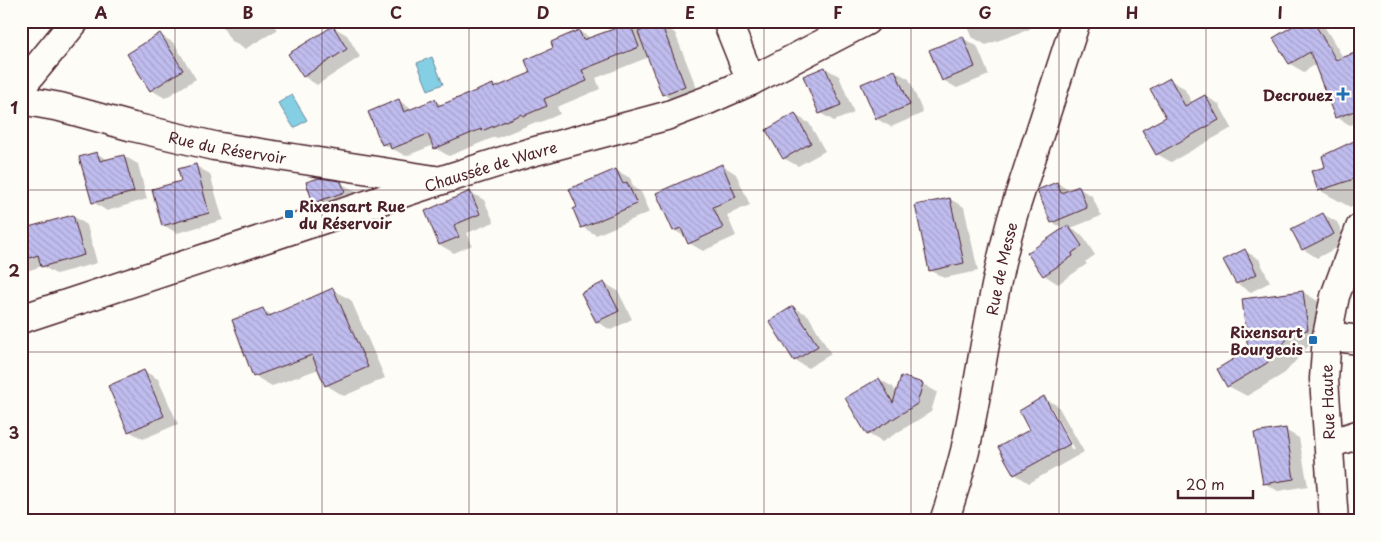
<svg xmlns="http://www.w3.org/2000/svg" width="1381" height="542" font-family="'Playpen Sans',sans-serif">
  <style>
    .water { fill: #84cfe4; stroke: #6d899a }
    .shadow { fill: #0003; fill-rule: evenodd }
    .building { fill: url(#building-back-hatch); stroke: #4a1f2b }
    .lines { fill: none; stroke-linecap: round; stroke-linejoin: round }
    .minor-casing { stroke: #4a1f2b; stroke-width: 31 }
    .minor { stroke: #fdfcf7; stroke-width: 28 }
    .grid { fill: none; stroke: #4a1f2b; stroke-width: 1; stroke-opacity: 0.55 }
    .poi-dot { fill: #1f6fb2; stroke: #fdfcf7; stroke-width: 2 }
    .labels { text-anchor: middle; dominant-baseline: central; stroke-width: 5; stroke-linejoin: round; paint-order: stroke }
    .poi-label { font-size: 15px; font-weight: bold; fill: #4a1f2b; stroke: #fdfcf7; text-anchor: end }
    .street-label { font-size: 15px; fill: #4a1f2b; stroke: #fdfcf7 }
    .neatline { fill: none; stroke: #4a1f2b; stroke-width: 2 }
    .grid-label { font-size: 16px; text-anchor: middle; font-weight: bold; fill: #4a1f2b }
  </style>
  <defs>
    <pattern id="building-back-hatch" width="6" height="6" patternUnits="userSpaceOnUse" patternTransform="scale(1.25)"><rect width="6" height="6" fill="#bfbcee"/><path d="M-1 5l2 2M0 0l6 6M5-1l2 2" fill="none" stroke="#a6a1cc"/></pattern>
  </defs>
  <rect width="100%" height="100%" fill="#fdfcf7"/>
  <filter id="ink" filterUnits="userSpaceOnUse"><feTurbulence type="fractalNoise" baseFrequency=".02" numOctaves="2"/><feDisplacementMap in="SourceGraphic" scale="10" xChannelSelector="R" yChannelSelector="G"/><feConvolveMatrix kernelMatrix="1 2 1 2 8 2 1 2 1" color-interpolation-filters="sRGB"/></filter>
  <g filter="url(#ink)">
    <path class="water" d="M432,57L443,84L428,90L417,63Z
      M292,95L307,120L294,128L278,103Z"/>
    <path class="shadow" d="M219,21H271L277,30L245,49L231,41Z
      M966,21H1029L1027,22L1030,29L986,45L972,37Z
      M1299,21H1321L1344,59L1360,52V122L1350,125L1336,117L1316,64L1304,72L1290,64L1275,38L1300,23Z
      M630,24L643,32L661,24L675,33L699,94L677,103L663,94L649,57L596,78L600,89L557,107L560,114L538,123L536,122L497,138L495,137L449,156L435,148L434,145L406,156L383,144L398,100L413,110L435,101L443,105L493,85L498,88L532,73L555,49L578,31L591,38Z
      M333,27L347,35L360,57L317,85L303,76Z
      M160,35L174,43L196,79L165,98L151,90Z
      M962,38L977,46L989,75L957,88L943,80Z
      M825,68L839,76L854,113L834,121L820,113Z
      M895,71L909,79L923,113L891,127L877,119Z
      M1170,80L1184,88L1192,103L1205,96L1219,104L1232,128L1171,162L1157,154L1167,117Z
      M795,115L809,123L825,151L798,166L783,158Z
      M1354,143L1360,146V204L1350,207L1319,190L1327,167Z
      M97,154L109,160L124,156L138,164L147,199L107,211L93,202Z
      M722,165L736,174L750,205L727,215L736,236L703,251L689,243L687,238L674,230Z
      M196,166L210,174L223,220L177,233L163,225L183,182Z
      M616,170L630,178L634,188L641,192L650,212L596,235L582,227Z
      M340,183L355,191L358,200L328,210L314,202Z
      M1057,183L1070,191L1078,188L1092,196L1101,216L1071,228L1082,235L1095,255L1085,262L1087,264L1058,284L1044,275L1064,229L1052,222Z
      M470,192L484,200L494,222L467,233L472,245L454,253L440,245L426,212Z
      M950,199L964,207L978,271L944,278L930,270Z
      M21,202L30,228L73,216L87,225L97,263L56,274L42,266L21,273Z
      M1323,214L1337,222L1347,242L1317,258L1303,249Z
      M1245,251L1259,259L1270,282L1251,292L1237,284L1225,260Z
      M604,283L618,291L632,319L611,330L597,322Z
      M333,290L351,300L385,378L344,396L326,385L319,369L272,386L254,376L263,310L274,316Z
      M1303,292L1321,303L1326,340L1312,342L1285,373L1247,396L1228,386Z
      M793,307L808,315L831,354L808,368L794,360Z
      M144,371L158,379L178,424L143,439L129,431Z
      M901,378L923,384L937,392L931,412L882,442L868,434L879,379L893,387L897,394Z
      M1044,398L1058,406L1084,452L1029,483L1015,474ZM1049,408H1052L1074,449L1072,450Z
      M1285,430L1299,438L1308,486L1278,491L1264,483Z"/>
    <path class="building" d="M1298,21H1313L1336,60L1360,51V109L1335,118L1310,52L1289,64L1273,38L1298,23Z
      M630,23L639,47L582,70L587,81L544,99L547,106L523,116L522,114L482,131L481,129L434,149L428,134L391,149L389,142L382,145L368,112L399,99L404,112L435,99L438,106L493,84L494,88L530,73L525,60L553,48L551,42L579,30L583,40Z
      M661,23L685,86L662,95L638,32Z
      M333,26L347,49L303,77L288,54Z
      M160,33L183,70L150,91L127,54Z
      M963,36L975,67L942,81L929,50Z
      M825,67L841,105L819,114L803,76Z
      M895,70L910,105L876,119L861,84Z
      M1170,78L1185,106L1205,95L1219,120L1156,155L1142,130L1166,117L1150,89Z
      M795,113L811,143L783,159L766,130Z
      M1354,141L1360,153V168L1357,178L1318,191L1311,171L1325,167L1322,156Z
      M97,152L100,161L124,155L134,192L92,203L79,157Z
      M196,164L209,213L162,226L152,189L181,181L178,169Z
      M722,164L736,197L713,207L723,228L688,244L681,228L673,231L656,193Z
      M616,169L623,184L627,182L637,204L581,228L573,209L577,207L569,189Z
      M319,178L341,181L345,192L313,203L306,182Z
      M1057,182L1061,193L1079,186L1087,208L1051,223L1037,190Z
      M470,191L480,214L454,225L459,237L439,245L425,211Z
      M950,198L964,263L929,271L915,205Z
      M1323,213L1334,234L1302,250L1291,229Z
      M73,215L84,255L41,267L38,255L21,261V229Z
      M1068,225L1082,246L1072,253L1073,256L1043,276L1027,253Z
      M1245,249L1257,274L1236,284L1223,260Z
      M604,282L619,311L596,322L581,293Z
      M333,288L368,367L325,386L312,355L253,377L232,320L263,308L267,317Z
      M1303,291L1308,330L1293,332L1267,363L1227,387L1217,369L1248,350L1242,299Z
      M793,306L818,346L794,361L769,321Z
      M144,370L164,416L128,432L108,386Z
      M901,376L923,383L917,404L867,435L845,398L879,378L893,403Z
      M1044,396L1070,444L1014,475L998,447L1029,430L1019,411Z
      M1286,428L1294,479L1263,484L1254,433Z"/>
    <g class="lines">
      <g class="minor-casing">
        <g id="minor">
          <path d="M727,21L751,81"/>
          <path d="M21,87L75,21"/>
          <path id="s1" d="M21,100L60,107L133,127L214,146L435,180"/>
          <path id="s2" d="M21,319L439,181L528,153L666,116L708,100L751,81L866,21"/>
          <path d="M1327,336L1360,340"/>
          <path d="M1329,444L1360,434"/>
          <path id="s3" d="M944,521C952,498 959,475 965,451C982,372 991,292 1013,215L1076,21"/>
          <path d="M1334,521L1324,379L1327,336L1335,296L1360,228"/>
        </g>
      </g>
      <use href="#minor" class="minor"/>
    </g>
  </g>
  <path class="grid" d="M175,21V521M322,21V521M469,21V521M617,21V521M764,21V521M911,21V521M1059,21V521M1206,21V521M21,190H1360M21,352H1360"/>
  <g class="poi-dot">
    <path d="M1340.5 86.5h5v5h5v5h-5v5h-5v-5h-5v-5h5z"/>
    <rect x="284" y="209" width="10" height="10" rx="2.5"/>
    <rect x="1308" y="335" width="10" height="10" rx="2.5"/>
  </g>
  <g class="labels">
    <g class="poi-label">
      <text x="1333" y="94">Decrouez</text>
      <text x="299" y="205" text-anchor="start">Rixensart Rue<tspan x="299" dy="17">du Réservoir</tspan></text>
      <text x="1303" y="331">Rixensart<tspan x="1303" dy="17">Bourgeois</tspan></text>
    </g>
    <g class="street-label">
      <text stroke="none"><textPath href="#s1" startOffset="212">Rue du Réservoir</textPath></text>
      <text stroke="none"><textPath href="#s2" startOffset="494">Chaussée de Wavre</textPath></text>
      <text stroke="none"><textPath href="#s3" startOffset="259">Rue de Messe</textPath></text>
      <text transform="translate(1327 402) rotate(-92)">Rue Haute</text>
    </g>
  </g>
  <rect width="1381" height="542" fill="none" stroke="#fdfcf7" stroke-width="55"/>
  <path d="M1178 490v8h75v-8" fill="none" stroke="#4a1f2b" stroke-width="2.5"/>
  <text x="1186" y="490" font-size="15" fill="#4a1f2b" stroke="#fdfcf7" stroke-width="4" paint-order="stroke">20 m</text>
  <rect x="28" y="28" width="1326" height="486" class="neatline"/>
  <g class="grid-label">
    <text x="101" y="19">A</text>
    <text x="248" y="19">B</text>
    <text x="396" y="19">C</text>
    <text x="543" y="19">D</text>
    <text x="690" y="19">E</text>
    <text x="838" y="19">F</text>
    <text x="985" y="19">G</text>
    <text x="1132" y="19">H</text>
    <text x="1280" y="19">I</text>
    <text x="14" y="114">1</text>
    <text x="14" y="277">2</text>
    <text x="14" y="439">3</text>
  </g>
</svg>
